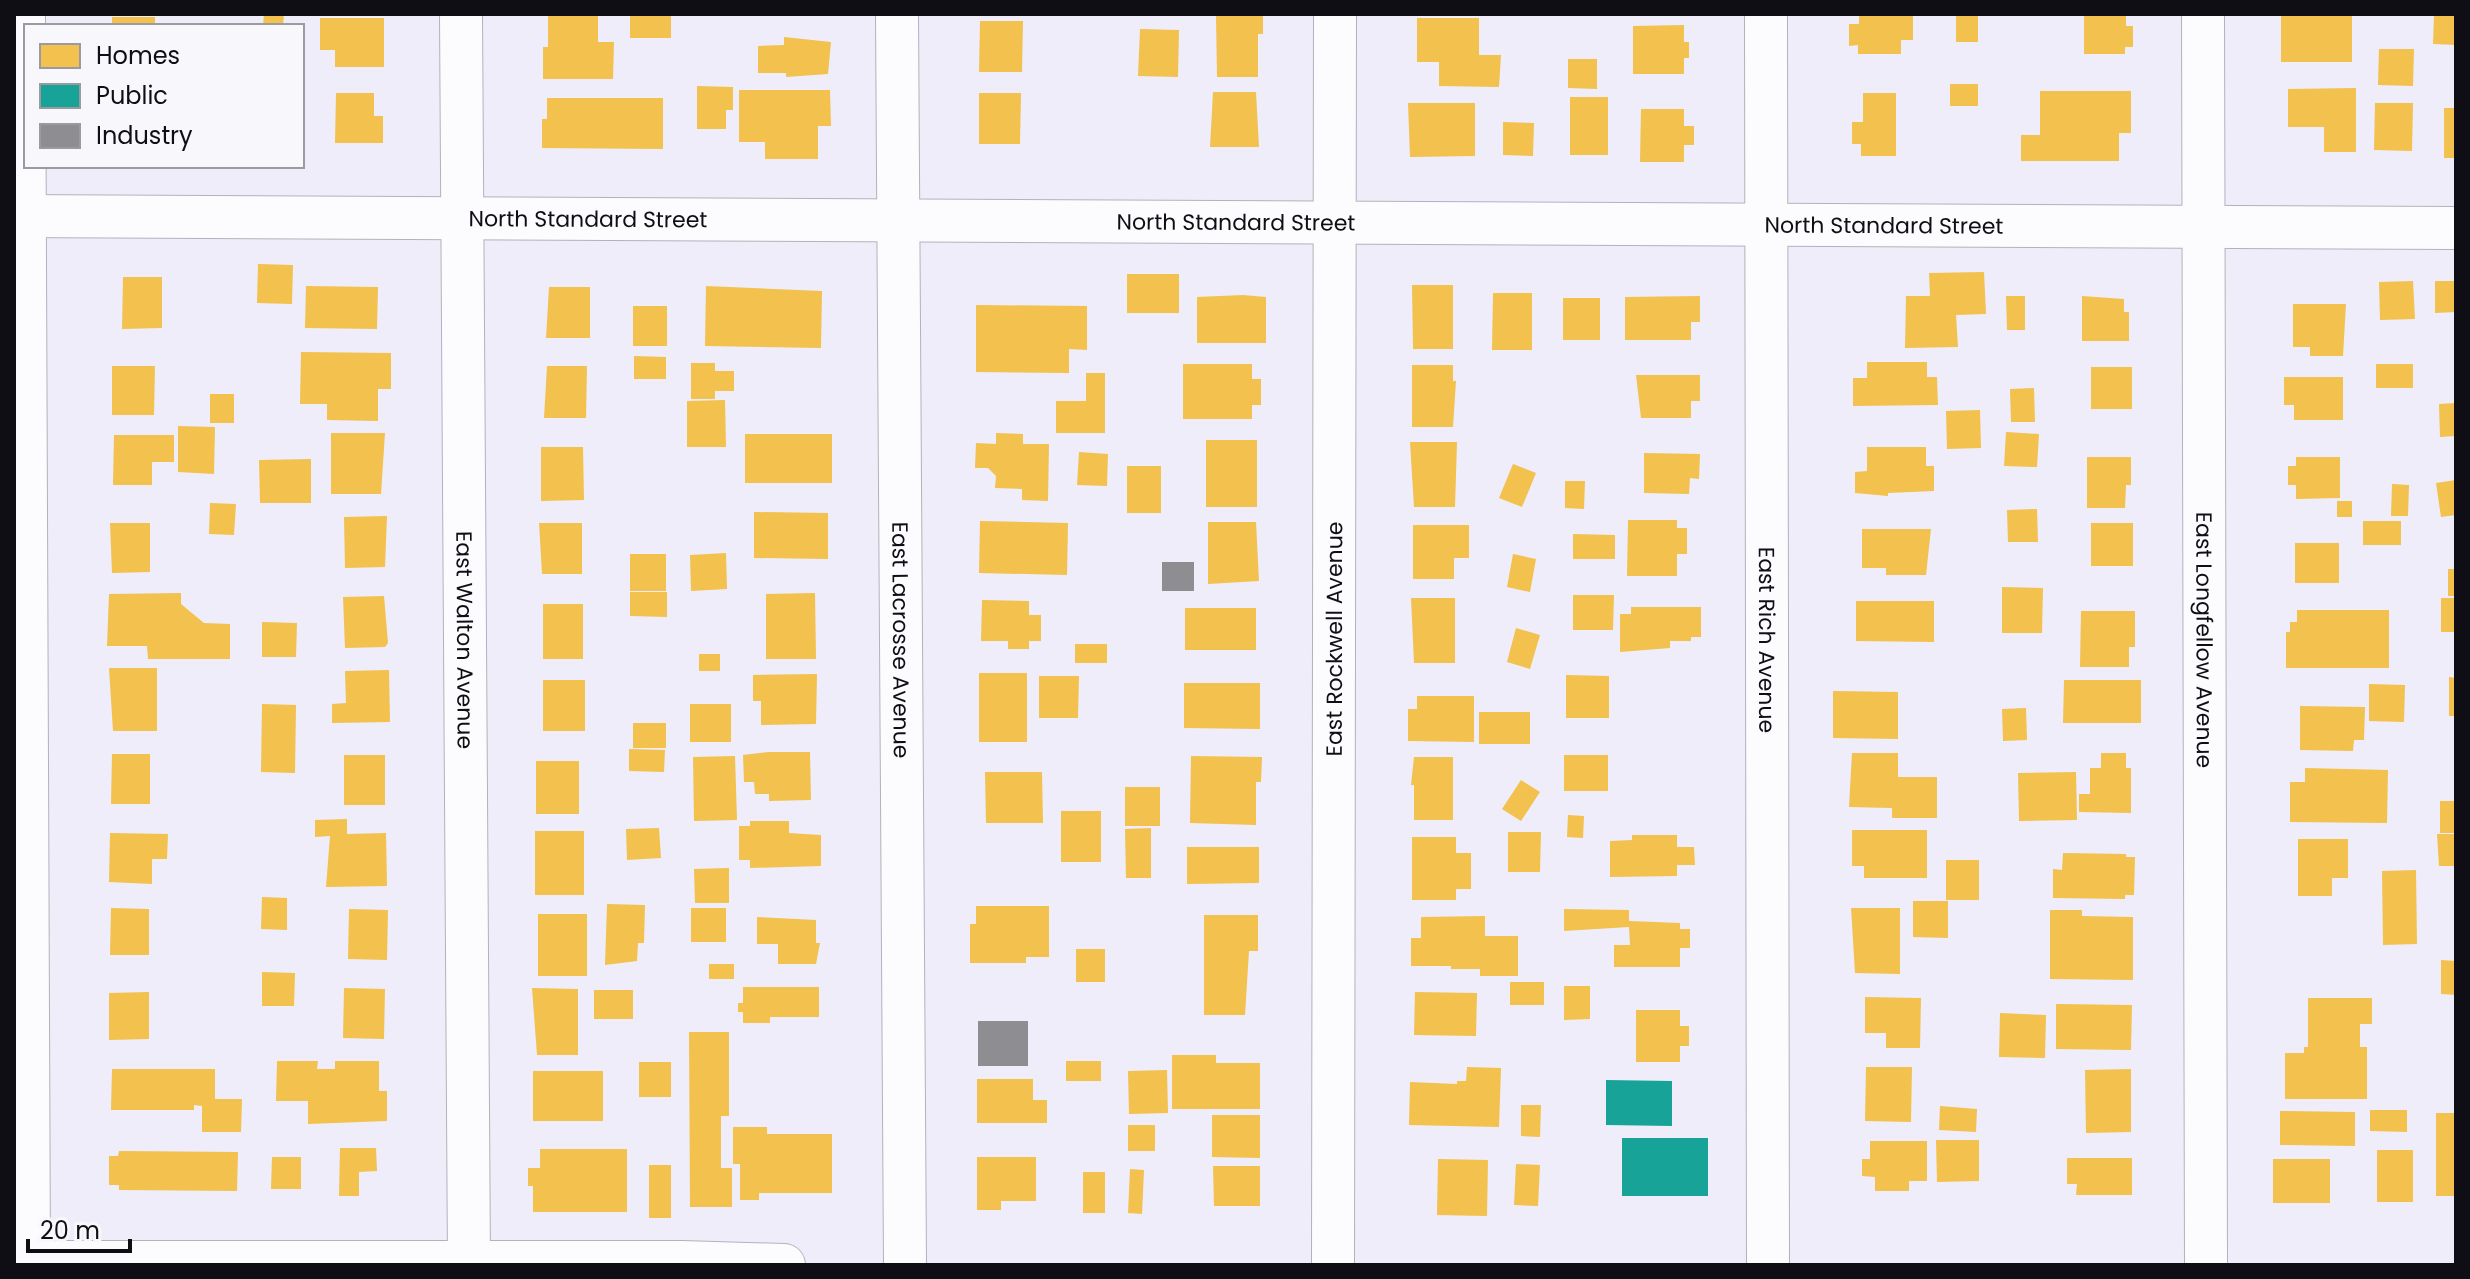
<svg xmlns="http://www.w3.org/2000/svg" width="2470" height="1279" font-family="Poppins,sans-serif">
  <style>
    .homes { fill: #f2c14e }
    .public { fill: #17a398 }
    .industry { fill: #8d8d92 }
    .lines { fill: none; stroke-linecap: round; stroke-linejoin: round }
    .minor-casing { stroke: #b3b2bb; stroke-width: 44 }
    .minor { stroke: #fcfcfe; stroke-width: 42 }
    .labels { text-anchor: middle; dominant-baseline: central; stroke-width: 8; stroke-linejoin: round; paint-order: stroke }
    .street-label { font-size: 22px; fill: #0f0e15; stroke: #f7f7fc }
  </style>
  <rect width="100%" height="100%" fill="#eeedf9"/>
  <path class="homes" d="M264,14H284L283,26H263Z
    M548,14H598V42H614L613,79H543V47H548Z
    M630,14H671V38H630Z
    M1859,14H1913V40H1901V54H1858V45L1849,46V24H1859Z
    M1956,14H1978V42H1956Z
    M2084,14H2126V26H2133V47H2125V54H2084Z
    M2434,14H2456V45L2433,44Z
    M2281,15H2352V62H2281Z
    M1216,16H1263V34H1258V77H1217Z
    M112,17H155V26H112Z
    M320,18H384V67H335V50H320Z
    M1417,18H1479V55H1501L1499,87L1439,86V62H1417Z
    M980,21H1023L1022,72H979Z
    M1684,25V42H1689V58H1684V74H1633V26Z
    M1140,29L1179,30L1178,77L1138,76Z
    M784,37L831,42L828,74L786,77V73H758V46L784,45Z
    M2379,49H2414L2413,86L2378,85Z
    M1568,59H1597V89L1568,88Z
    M1950,84H1978V106H1950Z
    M697,86L733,87V110H726V129H697Z
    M2356,88V152H2324V127H2288V89Z
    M739,90H830L831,126H818V159H765V142H739Z
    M2040,91H2131V133H2119V161H2021V135H2040Z
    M1213,92H1256L1259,147H1210Z
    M336,93H374V116H383V143H335Z
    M979,93H1021L1020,144H979Z
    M1863,93H1896V156H1861V144H1852V122H1863Z
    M1570,97H1608V155H1570Z
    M547,98H663V149L542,148V119H547Z
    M1408,103H1475V156L1410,157Z
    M2375,103H2413L2412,151L2374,150Z
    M2444,108H2456V158H2444Z
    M1641,109H1684V126H1694V145H1684V162H1640Z
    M1503,122L1534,123L1533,156L1503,155Z
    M258,264L293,265L292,304L257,303Z
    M1984,272L1986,314L1956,315L1958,347L1905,348L1906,296H1930L1929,273Z
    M1127,274H1179V313H1127Z
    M123,277H162V328L122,329Z
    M2413,281L2415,319L2380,320L2379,282Z
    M2435,281H2456V312L2435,313Z
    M1412,285H1453V349H1413Z
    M306,286L378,287L377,329L305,328Z
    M706,286L822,291L821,348L705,346Z
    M549,287H590V338H546Z
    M1493,293H1532V350H1492Z
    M1243,295L1266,297V343H1197V297Z
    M1700,296V322H1691V340H1625V297Z
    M2006,296H2025V330H2007Z
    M2082,296L2124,299V312H2129V341H2082Z
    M1563,298H1600V340H1563Z
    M2293,304H2346L2343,356H2310V347H2293Z
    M976,305L1087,306V350L1069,349V373L976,372Z
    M633,306H667V346H633Z
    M301,352L391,353V389H378V421L327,420V404H300Z
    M634,356L666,357V379H634Z
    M1867,362H1927V377H1937L1938,405L1853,406V378H1867Z
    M691,363H715V371H734V391H715V399H691Z
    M1183,364H1252V379H1261V405H1252V419H1183Z
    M2376,364H2413V388H2376Z
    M1412,365H1453V381H1456L1453,427H1412Z
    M112,366H155L154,415H112Z
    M547,366H587L586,418H544Z
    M2091,367H2132V409H2091Z
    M1086,373H1105V433H1056V401H1086Z
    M1636,375H1700V401H1691V418H1641Z
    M2284,377H2343V420H2294V405H2284Z
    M2034,388L2035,422H2011L2010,389Z
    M210,394H234V423H210Z
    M725,400L726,447H687V401Z
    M2456,403V436L2440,437L2439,404Z
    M1980,410L1981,448L1947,449L1946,411Z
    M178,426L215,427L214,474L178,472Z
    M2006,432L2039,434L2037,467L2004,466Z
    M331,433H385L381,494H331Z
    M996,433L1023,434V444H1049L1048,501L1022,500V489L995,488L996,476L988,468H975L976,443L996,444Z
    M745,434H832V483H745Z
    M114,435H174V462H152V485H113Z
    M1206,440H1257V507H1206Z
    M1410,442H1457L1455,507H1414Z
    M541,447H583L584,500L541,501Z
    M1867,447H1926V466H1934V491L1888,493V496L1855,493V472L1867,471Z
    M1079,452L1108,454L1107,486L1077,485Z
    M1644,453L1700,454L1699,479L1690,478L1689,494L1644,493Z
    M2087,457H2131V485H2126L2125,508H2087Z
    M2296,457H2340V498L2296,499V485H2288V466H2296Z
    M311,459V503H260L259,460Z
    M1513,464L1536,473L1522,507L1499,498Z
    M1127,466H1161V513H1127Z
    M2456,480V515L2441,517L2436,483Z
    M1565,481H1585L1584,509L1565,508Z
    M2392,484L2409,485L2408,516H2391Z
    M2337,501H2352V517H2337Z
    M210,503L236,504L234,535L209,534Z
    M2037,509L2038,542H2008L2007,510Z
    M754,512L828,513V559L754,558Z
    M387,516L385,567L345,568L344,517Z
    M1628,520H1677V528H1687V554H1677V576H1627Z
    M980,521L1068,523L1067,575L979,573Z
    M2363,521H2401V545H2363Z
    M1208,522H1256L1259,581L1208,584Z
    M110,523H150V572L112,573Z
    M539,523H582V574H542Z
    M2091,523H2133V566H2091Z
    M1413,525H1469V558H1454V579H1413Z
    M1862,529H1931L1926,575H1886V568H1862Z
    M1573,534L1615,535V559H1573Z
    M2295,543H2339V583H2295Z
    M726,553L727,589L691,591L690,555Z
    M630,554H666V591H630Z
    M1513,554L1536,559L1530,592L1507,587Z
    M2448,569H2456V596H2448Z
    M2002,587L2043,588L2042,633H2002Z
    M630,592H667V617L630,616Z
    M181,593V604L204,623L230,624V659H148L147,646H107L109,594Z
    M815,593L816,659H766V594Z
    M1573,595H1614L1613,630H1573Z
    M384,596L388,643L385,647L345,648L343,597Z
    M1411,598H1455V663H1414Z
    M2441,598H2456V632H2441Z
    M982,600L1029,601V615H1041V641H1029V649H1008V641H981Z
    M1856,601H1934V642L1856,641Z
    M543,604H583V659H543Z
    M1631,607H1701V637H1691V641H1670V648L1620,652V614H1631Z
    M1185,608H1256V650H1185Z
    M2297,610H2389V668H2286V632H2290V622H2297Z
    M2081,611H2135V647H2129V667H2080Z
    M262,622L297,623L296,657H262Z
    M1516,628L1540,635L1530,669L1507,662Z
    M1075,644H1107V663H1075Z
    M699,654H720V671H699Z
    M109,668H157V731H113Z
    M389,670L390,722L332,723V704L346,703L345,671Z
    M979,673H1027V742H979Z
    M817,674L816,724L761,725V701H753V675Z
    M1566,675L1609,676V718H1566Z
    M1039,676H1079L1078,718H1039Z
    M2449,677L2456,678V716H2449Z
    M543,680H585V731H543Z
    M2064,680H2141V723H2063Z
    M1184,683H1260V729L1184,728Z
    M2369,684L2405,685L2404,722L2369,721Z
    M1833,691L1898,692V739L1833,738Z
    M1417,696H1474V742L1408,741V709H1417Z
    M262,704L296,705L295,773L261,772Z
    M690,704H731V742H690Z
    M2300,706L2365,707L2364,740H2354L2353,751L2300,750Z
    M2026,708L2027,740L2003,741L2002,709Z
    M1479,712H1530V744H1479Z
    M633,723H666V748H633Z
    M629,749L665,750L664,772L629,771Z
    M768,752H810L811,800L769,801V794H755L754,782H744L743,755Z
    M1852,753H1898V777H1937V818H1892V808L1849,807Z
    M2101,753H2126V768H2131V813L2079,812V794H2090V768H2101Z
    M112,754H150V804H111Z
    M344,755H385V805H344Z
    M1564,755H1608V791H1564Z
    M735,756L737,820L694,821L693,757Z
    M1191,756L1262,757L1261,782H1256V825L1190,823Z
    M1414,757H1453V820H1414V785H1411Z
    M536,761H579V814H536Z
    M2305,768L2388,770L2387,823L2290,822V782H2305Z
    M985,772H1042L1043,823H986Z
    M2076,772L2077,820L2019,821L2018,773Z
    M1521,780L1540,792L1521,821L1502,809Z
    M1125,787H1160V826H1125Z
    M2440,801H2456V833H2440Z
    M1061,811H1101V862H1061Z
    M1568,815L1584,816L1583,838L1567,837Z
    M347,819V834L386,833L387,886L326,887L330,836L315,837V820Z
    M750,821H789V833L821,835V866L750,868V860H739V826H750Z
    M659,828L661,858L627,860L626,829Z
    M1151,828V878H1126L1125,829Z
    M1852,830H1927V878H1864V866H1852Z
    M535,831H584V895H535Z
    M1508,832H1541L1540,872H1508Z
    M110,833L168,834L167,859H152V884L109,882Z
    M2437,834H2456V866H2439Z
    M1632,835H1677V847H1694L1695,865H1677V876L1610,877V841L1632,840Z
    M1412,837H1456V853H1471V889H1456V900H1412Z
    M2298,839H2348V878H2332V896H2298Z
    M1187,847H1259V883L1187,884Z
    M2063,853L2126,854V857H2135L2134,895H2125V899L2053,898V869L2062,870Z
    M1946,860H1979V900H1946Z
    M729,868V903H695L694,869Z
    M2416,870L2417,944L2383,945L2382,871Z
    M262,897L287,898V930L261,929Z
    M1913,901H1948V938L1913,937Z
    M607,904L645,905L644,943H638L637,961L605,965Z
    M976,906H1049V957H1026V963H970V924H976Z
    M111,908L149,909V955H110Z
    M691,908H726V942H691Z
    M1851,908H1900V974L1855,973Z
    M349,909L388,910L387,960L348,959Z
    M1564,909L1629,910V921L1680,923V929H1690V948H1680V967H1614V945H1630L1629,927L1564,931Z
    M2050,910H2082V916L2133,917V980L2050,979Z
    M538,914H587V976H538Z
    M1204,915H1258V951H1249L1245,1015H1204Z
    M1485,916V936H1518V976H1480V969H1451V966H1411V938H1421V917Z
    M757,917L816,920V943H820L816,964H778V944H757Z
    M1076,949H1105V982H1076Z
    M2441,960L2456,961V995L2441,994Z
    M709,964H734V979H709Z
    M262,972L295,973L294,1006H262Z
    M1510,982H1544V1005H1510Z
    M1564,986H1590V1019L1564,1020Z
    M743,987H819V1017H770V1023H743V1012H738V1003H743Z
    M344,988L385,989L384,1039L343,1038Z
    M532,988L578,989V1055H537Z
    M594,990H633V1019H594Z
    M149,992V1039L109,1040V993Z
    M1415,992L1477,993L1476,1036L1414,1035Z
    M1865,997L1921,998L1920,1048H1886V1033H1865Z
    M2308,998H2372V1024H2360V1047H2367V1099H2285V1053H2304V1047H2308Z
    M2056,1004L2132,1005L2131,1050L2056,1049Z
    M1636,1010H1680V1026H1689V1046H1680V1062H1636Z
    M2000,1013L2046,1015L2045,1058L1999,1057Z
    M689,1032H729V1116H721V1168H732V1207H690Z
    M1172,1055H1216V1063H1260V1109H1172Z
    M277,1061H318L317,1069H335V1061H379V1091H387V1121L308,1124V1101H276Z
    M1066,1061H1101V1081H1066Z
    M639,1062H671V1097H639Z
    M1467,1067L1501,1068L1499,1127L1409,1125L1410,1082L1457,1084V1081H1466Z
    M1866,1067H1912L1911,1122L1865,1121Z
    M112,1069H215V1099H242L241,1132H202V1106L194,1105V1110H111Z
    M2131,1069V1132L2086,1133L2085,1070Z
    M1167,1070L1168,1113L1129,1114L1128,1071Z
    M533,1071H603V1121H533Z
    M977,1079H1033V1100H1047V1123H977Z
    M1521,1105H1541L1540,1137L1521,1136Z
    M1940,1106L1977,1109L1976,1132L1939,1130Z
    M2370,1110H2407V1132L2370,1131Z
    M2280,1111L2355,1112V1146L2280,1145Z
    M2436,1113H2456V1196H2436Z
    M1212,1115H1260V1158L1212,1157Z
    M1128,1125H1155V1151H1128Z
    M733,1127H767V1134H832V1193H759V1200H740V1164H733Z
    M1936,1140H1979V1181L1937,1182Z
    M1870,1141H1927V1181H1909V1191H1875V1177L1862,1176V1159H1870Z
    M340,1148H376L377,1171L359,1172V1196H339Z
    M540,1149H627V1212H533V1186H528V1168H540Z
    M2377,1150H2413V1202H2377Z
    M119,1151L238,1152L237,1191L119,1190V1185H109V1156H118Z
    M272,1157H301V1189H271Z
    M977,1157H1036V1201H1001V1210H977Z
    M2067,1158H2132V1195H2076L2077,1184H2067Z
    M1438,1159L1488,1160L1487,1216L1437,1215Z
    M2273,1159H2330V1203H2273Z
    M1516,1164L1540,1165L1538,1206L1514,1205Z
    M649,1165H671V1218H649Z
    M1213,1166H1260V1206H1214Z
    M1130,1169L1144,1170L1142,1214L1128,1213Z
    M1083,1172H1105V1213H1083Z"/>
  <path class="public" d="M1606,1080L1672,1081V1126L1606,1125Z
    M1622,1138H1708V1196H1622Z"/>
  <path class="industry" d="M1162,562H1194V591H1162Z
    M978,1021H1028V1066H978Z"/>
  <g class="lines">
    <g class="minor-casing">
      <g id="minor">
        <path d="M24,14L29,1265"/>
        <path id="s1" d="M461,14L469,1265"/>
        <path id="s2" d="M897,14L905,1265"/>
        <path id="s3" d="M1766,14L1768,1265"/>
        <path id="s4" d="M2203,14L2206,1265"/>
        <path id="s5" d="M14,216L2456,228"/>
        <path d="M14,1262H682L784,1265"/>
        <path id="s6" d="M1333,1265L1335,14"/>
      </g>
    </g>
    <use href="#minor" class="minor"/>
  </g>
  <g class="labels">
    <g class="street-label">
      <text stroke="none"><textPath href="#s5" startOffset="574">North Standard Street</textPath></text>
      <text stroke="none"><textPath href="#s5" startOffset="1222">North Standard Street</textPath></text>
      <text stroke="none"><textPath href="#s5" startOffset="1870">North Standard Street</textPath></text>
      <text stroke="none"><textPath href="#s6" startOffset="626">East Rockwell Avenue</textPath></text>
      <text stroke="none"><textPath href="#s3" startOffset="626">East Rich Avenue</textPath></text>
      <text stroke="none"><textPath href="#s4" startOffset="626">East Longfellow Avenue</textPath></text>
      <text stroke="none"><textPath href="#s1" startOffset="626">East Walton Avenue</textPath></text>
      <text stroke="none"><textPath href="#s2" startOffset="626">East Lacrosse Avenue</textPath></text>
    </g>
  </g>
  <rect width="2470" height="1279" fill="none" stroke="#0f0e15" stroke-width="32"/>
  <rect x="24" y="24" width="280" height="144" fill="#f7f7fc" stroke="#9a9aa0" stroke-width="2"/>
  <rect x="40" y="44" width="40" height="24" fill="#f2c14e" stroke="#9a9aa0" stroke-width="2"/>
  <text x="96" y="64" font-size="24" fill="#0f0e15">Homes</text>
  <rect x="40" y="84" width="40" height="24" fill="#17a398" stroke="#9a9aa0" stroke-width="2"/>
  <text x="96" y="104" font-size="24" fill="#0f0e15">Public</text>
  <rect x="40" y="124" width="40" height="24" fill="#8d8d92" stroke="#9a9aa0" stroke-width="2"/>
  <text x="96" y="144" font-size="24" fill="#0f0e15">Industry</text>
  <path d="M28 1239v12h102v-12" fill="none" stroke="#0f0e15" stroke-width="4"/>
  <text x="40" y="1239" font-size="24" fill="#0f0e15" stroke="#f7f7fc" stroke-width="6" paint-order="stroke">20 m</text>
</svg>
